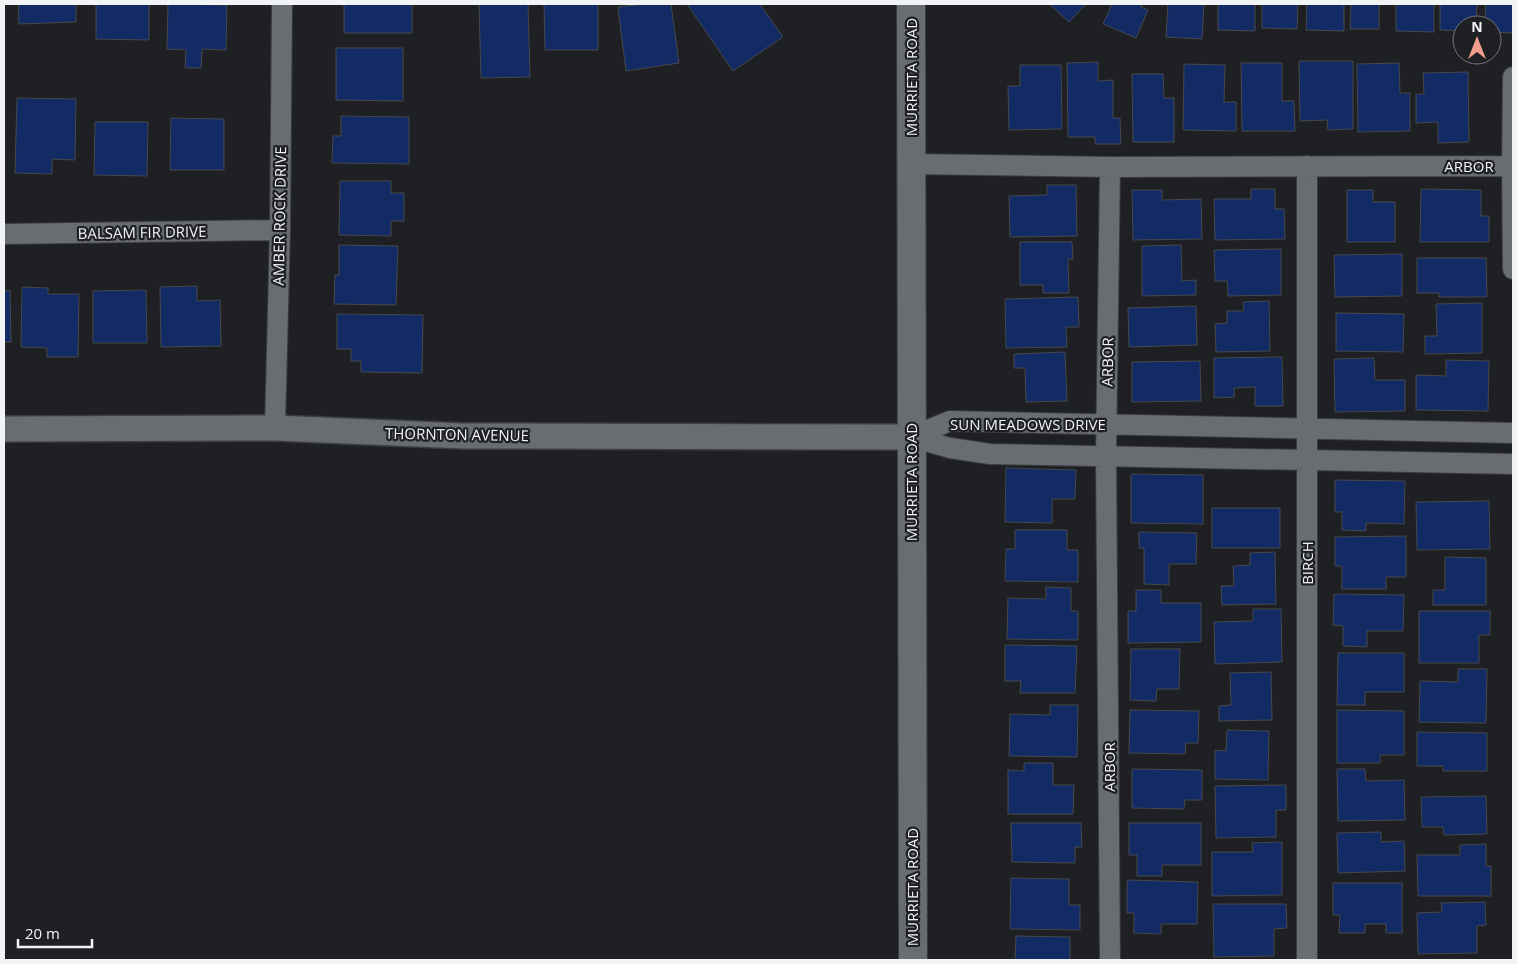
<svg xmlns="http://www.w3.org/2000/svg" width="1517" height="964" font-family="'Open Sans',sans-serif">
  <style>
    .building { fill: #122b65; stroke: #46484c }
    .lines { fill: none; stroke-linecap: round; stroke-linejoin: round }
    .minor-casing { stroke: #3b3d40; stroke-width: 22 }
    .tertiary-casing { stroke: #3b3d40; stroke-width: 28 }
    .secondary-casing { stroke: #3b3d40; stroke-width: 30 }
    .minor { stroke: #696c70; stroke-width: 20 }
    .tertiary { stroke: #696c70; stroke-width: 25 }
    .secondary { stroke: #696c70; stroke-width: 28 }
    .labels { text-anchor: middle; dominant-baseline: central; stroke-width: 4.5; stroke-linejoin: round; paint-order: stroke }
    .street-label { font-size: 15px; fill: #f1f3f5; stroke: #1e2024 }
  </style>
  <rect width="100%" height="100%" fill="#1e2024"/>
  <path class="building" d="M18,4H76V22L19,24Z
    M96,4H149V40L96,39Z
    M168,4L227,5L226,50L202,49L201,68H185L186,50L167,49Z
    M344,4H412V33H344Z
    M479,4H528L530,77L481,78Z
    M544,4H598V50H545Z
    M645,4H671L679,63L626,71L618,7Z
    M687,4H760L783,37L733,71Z
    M1049,4H1086L1069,22Z
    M1112,4H1142L1141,7L1148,10L1136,38L1103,24Z
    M1168,4H1204L1202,39L1166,37Z
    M1218,4H1255V31L1218,30Z
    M1262,4H1298L1297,29L1262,28Z
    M1307,4H1344V31L1306,30Z
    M1351,4H1379V29H1350Z
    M1396,4H1434V32L1396,31Z
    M1440,4H1477L1476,25H1462V31L1440,30Z
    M1486,4H1513V33L1492,32V25H1485Z
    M336,48H403V101L336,100Z
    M1299,61H1353V129L1328,130L1327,120L1300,121Z
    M1098,62V81L1113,80V118H1120L1121,144H1095V137H1068L1067,63Z
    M1241,63H1282V101H1294L1295,131H1242Z
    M1399,63L1400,93H1410V131L1358,132L1357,64Z
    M1184,64L1225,65L1224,102H1236V131L1183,130Z
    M1020,65H1061L1062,129L1009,130L1008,86H1020Z
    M1468,72L1469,142L1438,143V122L1416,123V94H1424L1423,73Z
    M1132,74H1163L1164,98H1174V142H1133Z
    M17,98L76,99L75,160L52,159V174L15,173Z
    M341,116L409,117V164L332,163L333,136H341Z
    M171,118L224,119V170H170Z
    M95,122H148L147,176L94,175Z
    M340,181H391V193H404V221H391V236L339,235Z
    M1047,185H1076L1077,236L1010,237L1009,196L1047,195Z
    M1251,189H1275V209H1284L1285,239L1215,240L1214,199H1251Z
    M1421,189L1481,190V216H1489V242H1420Z
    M1132,190H1162V200L1201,199L1202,239L1133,240Z
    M1347,190H1373V202H1395V242H1347Z
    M1020,242H1072L1073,259H1068L1069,293H1043V285H1020Z
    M339,245L398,246L396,305L334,304L335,275H339Z
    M1181,245L1182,281L1196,280V295L1142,296V246Z
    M1281,249V295L1228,296L1227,281H1215L1214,250Z
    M1402,254V296L1335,297L1334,255Z
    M1417,258H1486L1487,297H1439V293H1417Z
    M197,286V301L220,300L221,346L161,347L160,287Z
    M22,287L48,288V294H79L78,357H47V348L21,347Z
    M10,290L11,342H4V291Z
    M146,290L147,343H93V291Z
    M1078,297L1079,327H1066L1067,347L1006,348L1005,299Z
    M1269,301L1270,351L1216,352L1215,324L1227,323V311H1244L1243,302Z
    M1482,303V353L1425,354V336H1437L1436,304Z
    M1196,306L1197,345L1129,347L1128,308Z
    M1336,313L1404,314L1403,352L1336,351Z
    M337,314L423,315L422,373L361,372V361H351V349H337Z
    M1065,352L1067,401L1026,402L1025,368H1014V354Z
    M1282,357L1283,406H1255V387L1234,388V397L1214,398V358Z
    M1374,358L1375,380H1405V411L1335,412L1334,359Z
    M1446,360L1489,361L1488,411L1416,410V375L1446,376Z
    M1200,361L1201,401L1132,402V362Z
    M1006,468L1076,470L1075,499H1052V523L1005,522Z
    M1131,474L1203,475V524L1131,523Z
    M1335,480L1405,481L1404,524L1366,523V531L1342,530V512H1335Z
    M1489,501L1490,549L1417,550L1416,502Z
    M1212,508H1280V548H1212Z
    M1015,530H1067V550H1078V582L1005,581L1006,549H1015Z
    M1139,532L1197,533L1196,564H1169V585L1144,584V548H1139Z
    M1406,536V577H1386V589H1342V566H1335V537Z
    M1275,552L1276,604L1222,605L1221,586H1234L1233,566L1250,565V553Z
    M1445,557L1486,558V605H1433V590H1445Z
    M1046,587L1071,588V611H1078V640L1007,639L1008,598L1046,599Z
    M1136,590H1161V603H1201V642L1128,643V611H1136Z
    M1334,594L1404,595L1403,631H1367V647L1343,646V626L1333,625Z
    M1253,609H1281L1282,662L1215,664L1214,622L1253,621Z
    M1419,611H1490V635H1479V663H1419Z
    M1005,645L1077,646L1075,693H1020L1021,681H1005Z
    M1131,649H1180L1179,689H1157L1156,701L1130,700Z
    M1338,653H1404V692H1365V705H1337Z
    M1458,669H1487L1486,723L1419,722L1420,681L1458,682Z
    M1271,672L1272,720L1219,721V706L1231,705L1230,673Z
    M1050,705H1078L1077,757L1009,756L1010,714L1050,715Z
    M1130,710L1199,711L1198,743H1186L1185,754L1129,753Z
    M1337,710L1404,711V755H1380V763H1337Z
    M1227,730L1269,731L1268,780L1215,779V750L1226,751Z
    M1417,732L1487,733V771H1443V766H1417Z
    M1024,763H1053V785H1074L1073,814H1008V770L1024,771Z
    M1132,769L1202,770V800H1185L1184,809L1132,808Z
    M1337,769H1365L1366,781L1404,780L1405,820L1338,821Z
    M1286,785V810H1276V837L1216,838L1215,786Z
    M1486,796L1487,834L1444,835L1443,827H1422L1421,797Z
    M1011,823H1081L1082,847H1075V863L1012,862Z
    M1129,823H1201V865H1162V876H1137V855H1129Z
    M1381,832V842L1404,841L1405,871L1338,873L1337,833Z
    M1282,842V895L1212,896V852H1253L1252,843Z
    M1486,844V866H1491V896H1418L1417,855H1460V845Z
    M1011,878L1069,879V905H1080V930L1010,929Z
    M1127,880L1198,882L1197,924H1161V934L1134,933V913H1127Z
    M1333,883H1402V933H1386V924H1365V933H1339L1340,915H1333Z
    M1485,902L1486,925L1477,926V953L1418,954L1417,913L1442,912L1441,903Z
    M1213,904H1286L1287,928L1274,929V956L1214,957Z
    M1016,936L1070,937V960H1015Z"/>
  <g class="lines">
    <g class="minor-casing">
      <path id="minor" d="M1513,77L1512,166L1513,269
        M911,164L1110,167L1512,166
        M1307,166V960
        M1110,167L1106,456L1110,960
        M4,234L280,230
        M275,428L280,230L282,4
        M911,437L950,421L1513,433
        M911,437L950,448L990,454L1513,464"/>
    </g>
    <g class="tertiary-casing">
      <path id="tertiary" d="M4,429L275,428L464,436L911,437"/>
    </g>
    <g class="secondary-casing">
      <path id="secondary" d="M911,4L913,960"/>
    </g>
    <use href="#minor" class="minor"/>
    <use href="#tertiary" class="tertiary"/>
    <use href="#secondary" class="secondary"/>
  </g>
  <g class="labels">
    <g class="street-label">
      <text transform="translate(911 77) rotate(-90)">MURRIETA ROAD</text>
      <text x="1469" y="166">ARBOR</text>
      <text transform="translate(279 216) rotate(-89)">AMBER ROCK DRIVE</text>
      <text transform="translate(142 232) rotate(-1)">BALSAM FIR DRIVE</text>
      <text transform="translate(1107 362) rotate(-89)">ARBOR</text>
      <text x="1028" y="424">SUN MEADOWS DRIVE</text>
      <text transform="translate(457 434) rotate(1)">THORNTON AVENUE</text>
      <text transform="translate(911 482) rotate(-90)">MURRIETA ROAD</text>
      <text transform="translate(1307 563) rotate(-90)">BIRCH</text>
      <text transform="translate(1109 767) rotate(-90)">ARBOR</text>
      <text transform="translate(912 887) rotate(-90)">MURRIETA ROAD</text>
    </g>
  </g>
  <rect width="1517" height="964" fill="none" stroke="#f1f3f5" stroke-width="10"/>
  <g transform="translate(1477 40)"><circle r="24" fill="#1e2024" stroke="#727478"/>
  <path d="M0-4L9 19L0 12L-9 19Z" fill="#f49d8c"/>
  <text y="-8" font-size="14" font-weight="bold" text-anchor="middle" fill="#f1f3f5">N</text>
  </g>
  <path d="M18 939v8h74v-8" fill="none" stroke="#f1f3f5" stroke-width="2.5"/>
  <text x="25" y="939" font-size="15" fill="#f1f3f5" stroke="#1e2024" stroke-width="4" paint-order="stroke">20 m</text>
</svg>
